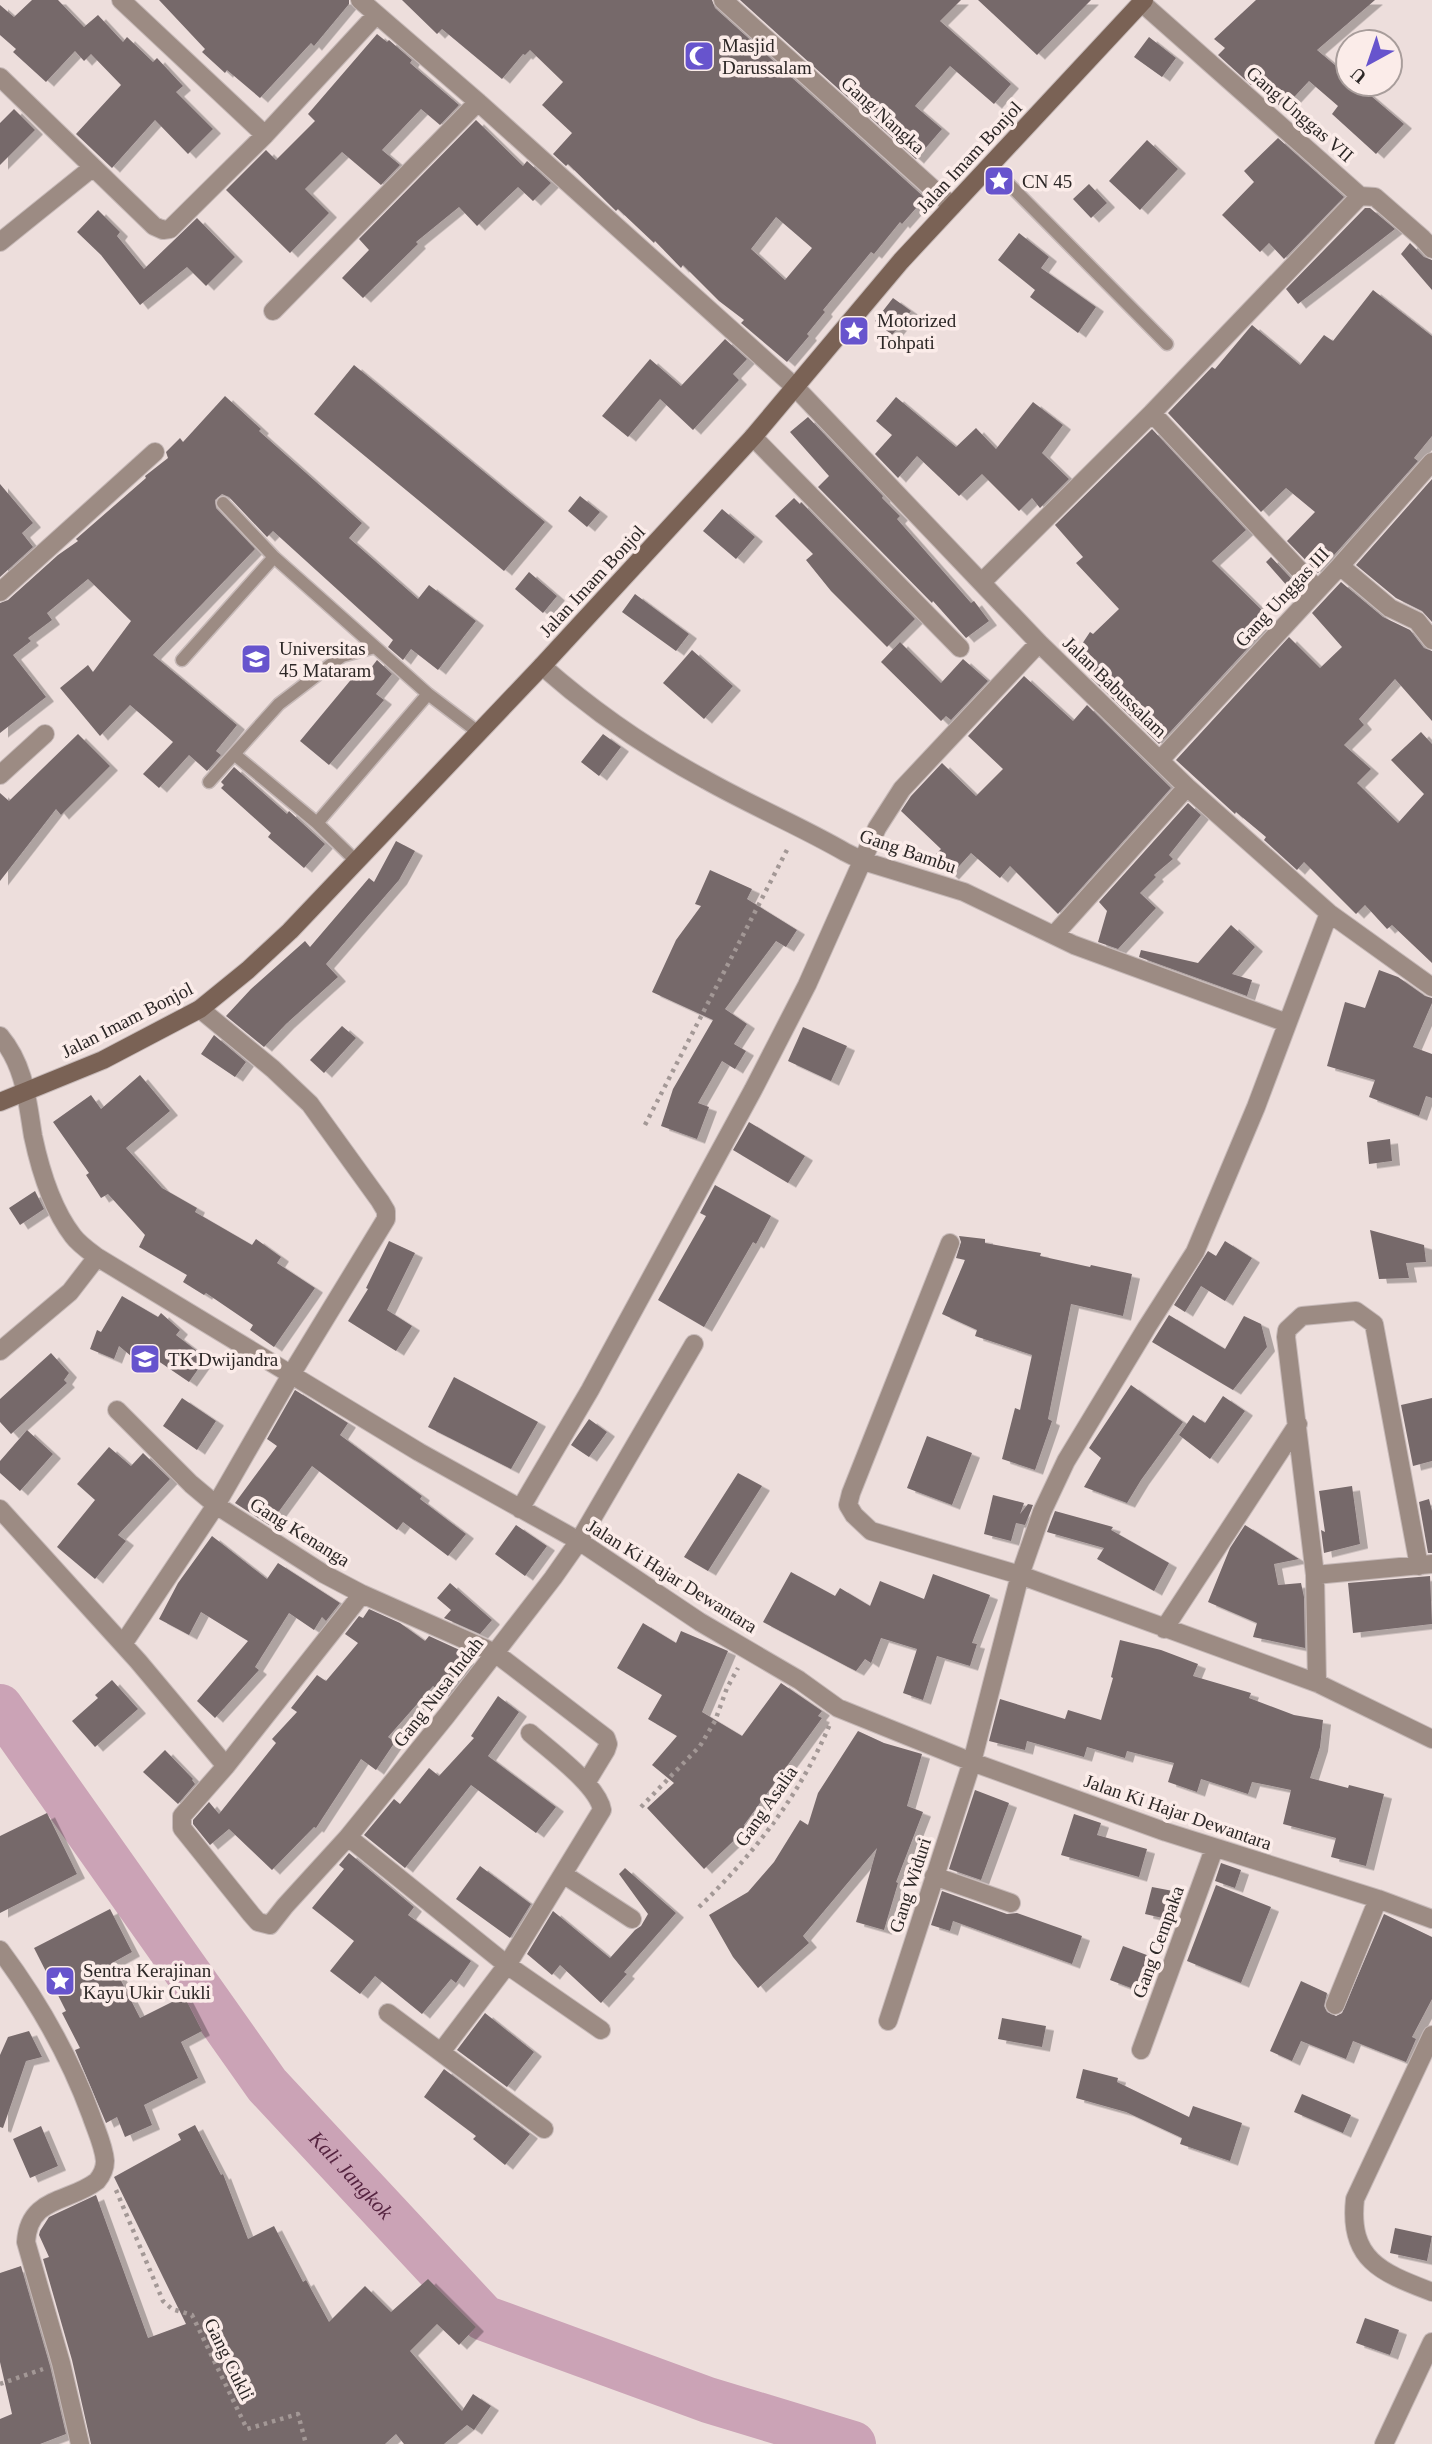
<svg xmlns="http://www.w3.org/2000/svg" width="1432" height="2444" font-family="'Times New Roman',serif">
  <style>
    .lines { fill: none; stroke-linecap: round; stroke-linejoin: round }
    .river { stroke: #cba3b6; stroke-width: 46 }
    .building { fill: #76696b; fill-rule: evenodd; filter: url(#shadow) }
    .lane-casing { stroke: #c6b9b8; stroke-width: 15 }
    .street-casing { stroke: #c6b9b8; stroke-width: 20 }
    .secondary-casing { stroke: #c6b9b8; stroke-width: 20 }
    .path { stroke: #a39896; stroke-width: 4.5; stroke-dasharray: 3.5 5; stroke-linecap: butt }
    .lane { stroke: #9c8b83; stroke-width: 12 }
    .street { stroke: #9c8b83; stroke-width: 18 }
    .secondary { stroke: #7a6255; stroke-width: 18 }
    .labels { text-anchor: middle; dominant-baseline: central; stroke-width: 7; stroke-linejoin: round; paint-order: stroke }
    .poi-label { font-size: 19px; fill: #2c2726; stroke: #fbece9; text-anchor: start }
    .street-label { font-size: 19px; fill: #2c2726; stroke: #fbece9 }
    .water-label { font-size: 21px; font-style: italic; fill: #562440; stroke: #fbece9 }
  </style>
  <defs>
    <filter id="shadow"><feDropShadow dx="8" dy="4.5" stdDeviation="0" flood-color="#0004"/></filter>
  </defs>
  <rect width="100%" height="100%" fill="#eddedc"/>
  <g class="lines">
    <path class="river" id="s1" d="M0,1707L267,2085L484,2318L708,2400L853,2444"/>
  </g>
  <path class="building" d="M32,0H58L84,27L98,15L123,42L127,37L153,62L157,58L183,86L176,92L213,129L188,154L155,120L112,168L76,134L121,85L91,54L84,61L75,51L46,82L13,52L16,49L0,35V5L14,17Z
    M159,0H349V4L314,46L311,43L260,98L227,70L225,73L202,52L205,49Z
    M402,0H712L715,8L925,198L902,224L900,222L874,254L871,252L823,310L825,312L807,334L809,336L787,362L741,323L744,320L719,301L683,265L681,268L655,241L654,243L618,209L616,211L568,164L566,166L553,154L572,133L542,105L563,82L530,50L525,55L523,54L502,79L442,29L437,34ZM776,217L812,248L785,280L751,249Z
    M740,0H961L940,21L1011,84L994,104L950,66L915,106L942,129L916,159Z
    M978,0H1091L1037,55Z
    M1256,0H1375L1317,50L1348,76V84H1357L1404,124L1376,154L1332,114L1338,106L1309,81L1283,109L1254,82L1251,85L1218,55L1225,48L1214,39Z
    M377,34L387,42L389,40L412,60L410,63L459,105L440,125L421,109L382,150L400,165L381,185L342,152L305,189L329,213L290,253L226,190L266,150L276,160L315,121L308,114Z
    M1149,37L1176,58L1162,77L1134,57Z
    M14,109L35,130L0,165V123Z
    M476,120L523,166L527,161L551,183L533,201L518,187L477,226L459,207L416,242L418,244L363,298L342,278L369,250L359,239Z
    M1278,138L1344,197L1284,259L1269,243L1260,252L1222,215L1254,182L1244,171Z
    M1147,140L1178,169L1140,210L1109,181Z
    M1089,184L1107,203L1091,218L1073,199Z
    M1365,208H1370L1395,229L1298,304L1286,289Z
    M98,210L120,232L117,236L144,269L197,218L235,257L206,286L187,267L140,305L101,255L77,232Z
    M1019,233L1049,257L1041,268L1096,307L1078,333L1030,297L1035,290L998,260Z
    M1410,243L1424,257L1432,260V290L1401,254Z
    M1373,290L1432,336V436L1414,458L1418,461L1318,573L1287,541L1315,512L1286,488L1261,512L1168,413L1212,367L1215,369L1252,325L1300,365L1324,335L1333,341Z
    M893,298L911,311L892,335L875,321Z
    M725,339L747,359L733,374L739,380L693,430L660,399L628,437L602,416L650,359L681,386Z
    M354,365L545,522L504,571L314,414Z
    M225,396L261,429L259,431L362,523L349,538L418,599L429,585L476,621L438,670L411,649L403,660L388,647L393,640L273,531L267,537L229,497L222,494L215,500L216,508L255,549L153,655L237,725L216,751L221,755L207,771L189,755L159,788L143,774L173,742L130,705L100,736L60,688L88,665L93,672L131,621L88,579L47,613L52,620L28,638L31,641L13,655L46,697L0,733V603L8,600L58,555L78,541L76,539L146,478L145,476L168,458L166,452L180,438L183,442Z
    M896,397L956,447L976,428L996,449L1033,402L1063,425L1042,453L1069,479L1040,508L1032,498L1019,511L982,474L959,496L917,456L898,478L875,454L892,435L876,421Z
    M808,417L883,496L882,498L900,516L897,519L971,603L974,601L989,621L966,638L933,601L932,603L818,487L829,476L790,432Z
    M1152,429L1246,530L1212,561L1273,621L1159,744L1091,678L1095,674L1072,659L1090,632L1093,634L1119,609L1076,563L1083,557L1055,525Z
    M1432,479V622L1422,611L1396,598L1356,565Z
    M0,484L33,523L22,533L33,547L0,577Z
    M580,496L600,512L587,527L568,511Z
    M794,498L800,504L801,502L915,619L887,647L831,591L806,560L813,554L775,516Z
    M722,509L755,537L736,559L703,531Z
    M1271,557L1302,590L1296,596L1266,562Z
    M529,572L557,596L543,613L515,589Z
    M1341,582L1383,617L1410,630L1424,648L1432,651V721L1395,679L1359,719L1364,725L1344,745L1371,769L1357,783L1398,823L1424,794L1391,760L1421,732L1432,744V963L1392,925L1387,929L1365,905L1356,914L1304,862L1297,870L1264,840L1266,837L1236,812L1235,814L1176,760L1289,637L1320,668L1342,647L1312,613Z
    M635,594L689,634L676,651L622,612Z
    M900,642L941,683L963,659L988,681L951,720L946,716L941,721L881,662Z
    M692,650L733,686L704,719L663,683Z
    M377,660L392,674L376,694L384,700L329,765L300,741L354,676L361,681Z
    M1024,676L1073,721L1087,705L1171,788L1058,914L1010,866L1000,878L971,853L951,875L932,858L941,849L901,811L911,796L942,763L976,796L1003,769L968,736Z
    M78,734L110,766L61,815L56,809L0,881V793L9,801Z
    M603,734L621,747L599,776L581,762Z
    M234,767L287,814L289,811L325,844L304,868L268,837L271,833L221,788L224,785L221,782Z
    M1188,803L1201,815L1169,855L1173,859L1154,875L1156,877L1140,893L1156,908L1118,949L1098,942L1107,911L1099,902Z
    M396,841L415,851L399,880L326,964L338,977L286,1024L264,1047L226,1016L251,989L305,941L310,947L369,878L374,882Z
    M710,870L752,889L747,899L797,930L786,947L776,941L725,1009L747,1024L734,1044L746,1051L735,1069L722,1061L698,1103L709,1107L697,1139L661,1126L673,1089L713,1020L652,992L676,940L701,906L695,904Z
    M1231,925L1255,947L1232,974L1252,980L1247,996L1139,957L1141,950L1198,963Z
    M1379,970L1398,977L1425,996L1432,998V1003L1413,1047L1432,1054V1098L1426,1096L1419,1116L1369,1097L1375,1080L1327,1066L1345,1002L1365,1008Z
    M342,1026L356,1038L324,1073L310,1060Z
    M803,1027L847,1046L831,1081L788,1061Z
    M214,1035L246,1062L235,1077L201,1054Z
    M140,1075L170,1111L126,1148L162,1188L197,1208L195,1212L252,1245L256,1239L281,1257L277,1263L315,1288L274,1347L250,1330L253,1325L206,1293L204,1295L183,1282L187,1275L139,1247L145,1235L108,1194L101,1198L86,1175L89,1173L53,1122L91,1095L101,1109Z
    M749,1122L805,1156L788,1183L733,1150Z
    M1390,1139L1392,1161L1369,1164L1367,1142Z
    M715,1185L771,1216L756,1244L753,1242L704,1327L658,1300L706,1216L700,1213Z
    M35,1191L44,1209L20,1225L9,1208Z
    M1370,1230L1424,1245L1426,1262L1406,1263L1409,1278L1379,1279Z
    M959,1236L985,1239V1243L1041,1253L1040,1256L1090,1267L1091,1265L1132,1274L1123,1316L1071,1304L1048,1419L1052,1421L1035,1470L1002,1459L1015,1408L1020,1410L1032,1355L975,1336L977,1330L942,1314L965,1260L956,1258L961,1242Z
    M389,1241L415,1253L387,1310L412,1326L396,1351L348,1321L368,1289L366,1288Z
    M1225,1241L1252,1258L1225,1301L1201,1286L1185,1312L1174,1305L1208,1251L1216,1256Z
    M122,1296L158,1317L161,1313L180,1330L176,1335L206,1358L189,1382L145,1352L137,1361L119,1346L114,1359L90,1349L97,1330L101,1332Z
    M1169,1315L1225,1349L1244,1316L1261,1324L1267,1347L1233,1390L1152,1342Z
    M51,1353L69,1373L64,1380L67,1383L11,1434L0,1422V1399Z
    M454,1377L538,1422L511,1469L428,1427Z
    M1131,1385L1183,1422L1141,1480L1127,1503L1084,1487L1101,1458L1089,1448Z
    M295,1390L348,1423L340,1435L422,1496L420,1499L466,1534L448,1556L403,1522L397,1530L312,1466L269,1525L235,1503L277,1446L267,1439Z
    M1223,1396L1245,1411L1210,1459L1179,1435L1193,1415L1205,1423Z
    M182,1398L216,1421L197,1450L163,1426Z
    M1432,1398V1461L1413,1466L1401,1405Z
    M589,1419L607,1432L589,1457L571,1445Z
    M27,1430L53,1454L20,1491L0,1473V1461Z
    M927,1436L972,1453L952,1505L907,1488Z
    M109,1447L131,1466L143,1453L170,1479L118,1535L126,1541L95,1579L57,1547L95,1500L77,1484Z
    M738,1473L762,1486L708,1571L684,1557Z
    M1352,1486L1360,1544L1324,1553L1321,1530L1325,1532L1319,1491Z
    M993,1495L1024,1503L1020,1514L1028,1504L1033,1505L1025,1525L1016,1523L1011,1541L984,1534Z
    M1429,1499L1432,1511V1553H1428L1419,1502Z
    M1055,1511L1113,1527L1111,1530L1169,1563L1154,1591L1097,1559L1104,1548L1047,1532Z
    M516,1525L547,1546L525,1576L495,1554Z
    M1245,1525L1299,1559L1274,1564L1278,1585L1301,1583L1304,1597L1305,1648L1253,1637L1257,1623L1208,1602L1230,1548Z
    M212,1536L267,1579L278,1563L340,1603L326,1621L322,1617L314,1630L289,1613L255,1667L259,1670L215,1718L197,1701L248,1641L201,1612L189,1635L159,1619L178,1583Z
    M791,1572L835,1596L840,1588L870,1606L880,1581L924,1599L933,1574L990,1595L972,1643L977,1644L970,1666L937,1656L923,1700L903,1693L917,1649L881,1638L871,1663L865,1659L856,1671L848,1667L763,1622Z
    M1430,1576L1432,1624L1353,1633L1348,1583Z
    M450,1583L492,1620L480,1634L444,1618L451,1610L437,1598Z
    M369,1609L400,1623L425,1641L429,1636L464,1652L461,1655L472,1664L445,1696L433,1686L388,1737L395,1742L376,1770L361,1759L316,1828L314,1827L272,1870L229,1829L210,1845L193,1824V1820L209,1802L219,1814L276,1743L272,1739L297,1712L291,1708L317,1675L326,1681L358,1643L345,1634L359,1616L363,1618Z
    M643,1623L676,1643L681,1631L728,1651L702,1712L742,1736L781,1683L822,1711L818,1716L822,1718L744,1825L747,1828L704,1869L647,1808L674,1783L652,1765L677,1736L648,1719L662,1695L617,1668Z
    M1120,1640L1161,1650L1198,1664L1193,1676L1251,1693L1249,1698L1294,1715L1323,1720L1320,1747L1310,1778L1348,1788L1349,1785L1384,1794L1366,1866L1331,1857L1336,1838L1283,1824L1291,1790L1252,1782L1248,1794L1201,1779L1197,1792L1168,1782L1174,1763L1127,1751L1125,1758L1087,1747L1084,1757L1027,1741L1025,1750L989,1741L1000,1699L1065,1719L1068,1710L1101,1720L1113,1678L1111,1677Z
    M112,1680L138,1709L95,1747L72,1721L98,1698L95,1695Z
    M498,1696L519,1712L488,1756L556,1807L536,1833L471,1785L405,1868L364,1835L394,1799L400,1804L429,1768L439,1776L474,1738L471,1736Z
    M858,1731L884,1743L922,1754L907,1806L923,1812L896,1882L898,1883L884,1930L856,1922L877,1848L803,1936L809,1943L758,1988L733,1957L709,1915L748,1892L774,1862L800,1820L808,1825L818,1793Z
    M165,1750L193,1779L192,1780L195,1784L178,1804L143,1772Z
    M975,1790L1009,1803L981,1880L949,1869Z
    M47,1813L77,1874L0,1913V1836Z
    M1074,1814L1101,1823L1097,1835L1147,1849L1139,1877L1061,1855Z
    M349,1853L414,1907L408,1915L471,1961L456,1983L451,1979L422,2014L375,1976L360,1994L330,1971L354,1941L312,1908L344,1869L339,1865Z
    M1221,1863L1241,1870L1235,1888L1215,1881Z
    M480,1866L531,1904L510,1938L456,1899Z
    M625,1868L676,1913L624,1972L627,1974L601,2003L560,1965L552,1975L527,1954L553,1911L610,1958L635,1930L641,1926L648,1914L619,1874Z
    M1216,1885L1271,1907L1241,1983L1187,1961Z
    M1152,1887L1173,1891L1167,1919L1145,1914Z
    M942,1891L1007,1914L1017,1913L1082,1936L1072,1964L953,1921L950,1931L931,1925Z
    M110,1909L132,1952L112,1963L140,2018L184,1996L202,2031L181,2042L198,2078L144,2105L152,2125L125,2137L117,2117L106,2123L75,2050L80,2048L62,2013L66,2011L34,1948Z
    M1384,1914L1432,1937V1999L1412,2037L1416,2039L1406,2062L1353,2041L1346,2059L1301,2041L1292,2061L1270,2051L1301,1981L1327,1993L1324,2006L1327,2012L1336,2016L1342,2013Z
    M1123,1946L1152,1957L1139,1991L1110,1980Z
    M485,2013L534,2052L507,2087L457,2050Z
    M1002,2018L1046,2026L1042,2047L998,2039Z
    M29,2031L42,2057L26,2061L3,2128L0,2127V2055L8,2037Z
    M444,2069L530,2134L505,2165L473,2139L476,2136L424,2097Z
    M1083,2069L1118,2078L1117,2082L1189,2117L1193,2106L1242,2123L1230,2161L1180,2144L1182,2138L1126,2112L1076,2098Z
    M1302,2094L1351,2115L1343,2133L1294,2112Z
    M195,2125L221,2175L223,2174L248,2239L274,2226L303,2282L306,2280L329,2322L365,2286L391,2312L428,2279L476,2327L459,2345L437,2324L410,2351L462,2411L473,2394L491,2406L474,2430L467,2425L444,2444H404L396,2434L385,2444H91L72,2360L43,2259L49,2257L39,2235L40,2231L49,2217L96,2195L148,2338L186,2324L114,2177L181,2140L178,2134Z
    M41,2126L58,2166L30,2178L13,2139Z
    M1395,2228L1432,2236L1427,2261L1390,2253Z
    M21,2266L50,2366L66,2434L40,2444H0V2419L12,2414L0,2362V2273Z
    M1365,2318L1399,2330L1390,2355L1356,2343Z"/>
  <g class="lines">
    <g class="lane-casing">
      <path id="lane" d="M990,165L1167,344
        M223,503L274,557
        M182,660L274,557L428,694L478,732
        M234,754L317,823L357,862
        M209,782L279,704L342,656L375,647
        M317,823L428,694"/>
    </g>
    <g class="street-casing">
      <path id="street" d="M121,0L265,135
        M360,0L478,102L796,388L1039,643L1187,787L1329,913L1432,987
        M723,0L952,206
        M1142,3L1360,196L1375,197L1422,238L1432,249
        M0,77L154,226L163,230L170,229L265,135L376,15
        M0,242L92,168
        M273,311L478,102
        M1152,413L1317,589
        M753,437L960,648
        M1340,566L1390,608L1417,621L1432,640
        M982,582L1152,413L1360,196
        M0,592L155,452
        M542,666C592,710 648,749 706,780C752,806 800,826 845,852L863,861L964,892L1074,945L1287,1023
        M1160,760L1340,566L1432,462
        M0,775L45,734
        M1054,935L1187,787
        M0,1036C25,1066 27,1100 33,1136C40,1169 53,1210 73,1236C79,1244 89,1251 97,1257L419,1452L579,1541L700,1622L799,1680L838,1708L972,1762L1166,1832L1378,1899L1432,1919
        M950,1243L851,1493L848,1505L854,1515L871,1531L1020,1575L1317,1683L1432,1739
        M0,1351L70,1292L97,1257
        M117,1410L191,1484L216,1505L324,1574L362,1594
        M0,1509L138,1661L226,1766L362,1594L495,1653L606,1738L608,1744L606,1750L586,1783
        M520,1509L590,1390L753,1090L807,985L877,828L902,789L1039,643
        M1315,1575L1432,1564
        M1164,1629L1298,1424
        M123,1644L216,1505L292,1373L386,1219V1211L380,1201L310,1104L273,1069L200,1009
        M1317,1683L1315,1575L1286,1337L1287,1330L1302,1316L1356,1311L1374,1324L1419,1566
        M226,1766L182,1816V1828L251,1914L258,1922L270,1925L285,1906L348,1837L447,1715L553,1578L579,1541L694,1344
        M348,1837L507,1965L601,2030
        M563,1874L632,1919
        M934,1876L1011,1903
        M0,1950C38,2001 69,2055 91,2115C96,2130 104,2146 105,2161C105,2169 102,2175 97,2181C69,2203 29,2196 26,2242L61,2363L80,2444
        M1335,2005L1378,1899
        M388,2013L544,2129
        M888,2021L972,1762L1020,1575L1042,1512L1066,1461L1147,1327L1195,1252L1256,1107L1329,913
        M1432,2035L1355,2199C1348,2261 1383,2273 1432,2292
        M1141,2050L1214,1849
        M441,2052L507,1965L602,1810C598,1785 549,1750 530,1733
        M1384,2444L1432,2342"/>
    </g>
    <g class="secondary-casing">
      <path id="secondary" d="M0,1102L103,1060L200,1009L248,970L290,931L542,666L753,437L901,261L1144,0"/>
    </g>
    <path class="path" d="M645,1125L789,846
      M641,1807L700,1746L715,1721L727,1688L738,1668
      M699,1907C754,1854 800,1795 830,1724
      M116,2190L163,2301L172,2309L192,2315L247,2429L298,2414L306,2444
      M0,2384L43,2369"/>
    <use href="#lane" class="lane"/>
    <use href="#street" class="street"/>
    <use href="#secondary" class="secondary"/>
  </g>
  <defs>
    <g id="mosque-square" transform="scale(1.575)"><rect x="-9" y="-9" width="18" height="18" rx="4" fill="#6754cd" stroke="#fbece9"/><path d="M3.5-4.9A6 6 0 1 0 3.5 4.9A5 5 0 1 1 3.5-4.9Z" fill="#fff"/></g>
    <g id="sight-square" transform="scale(1.575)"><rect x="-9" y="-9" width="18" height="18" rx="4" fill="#6754cd" stroke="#fbece9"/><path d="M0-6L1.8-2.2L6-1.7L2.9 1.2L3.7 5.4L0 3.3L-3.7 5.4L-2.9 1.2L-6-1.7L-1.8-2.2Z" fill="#fff"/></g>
    <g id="university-square" transform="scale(1.575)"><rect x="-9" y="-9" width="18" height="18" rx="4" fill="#6754cd" stroke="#fbece9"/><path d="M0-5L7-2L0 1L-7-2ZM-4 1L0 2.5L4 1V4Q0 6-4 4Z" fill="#fff"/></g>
    <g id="school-square" transform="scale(1.575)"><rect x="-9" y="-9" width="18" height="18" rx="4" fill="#6754cd" stroke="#fbece9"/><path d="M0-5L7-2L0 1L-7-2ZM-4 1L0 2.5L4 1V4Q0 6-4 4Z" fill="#fff"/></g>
  </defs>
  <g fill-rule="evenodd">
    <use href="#mosque-square" x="699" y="56"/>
    <use href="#sight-square" x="999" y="181"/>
    <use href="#sight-square" x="854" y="331"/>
    <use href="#university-square" x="256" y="659"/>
    <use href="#school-square" x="145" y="1359"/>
    <use href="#sight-square" x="60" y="1981"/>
  </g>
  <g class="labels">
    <g class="poi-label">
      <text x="722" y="45">Masjid<tspan x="722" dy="22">Darussalam</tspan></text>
      <text x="1022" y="181">CN 45</text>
      <text x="877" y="320">Motorized<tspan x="877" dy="22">Tohpati</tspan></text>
      <text x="279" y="648">Universitas<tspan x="279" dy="22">45 Mataram</tspan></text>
      <text x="168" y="1359">TK Dwijandra</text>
      <text x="83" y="1970">Sentra Kerajinan<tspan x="83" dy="22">Kayu Ukir Cukli</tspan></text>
    </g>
    <g class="street-label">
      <text transform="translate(1300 114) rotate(41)">Gang Unggas VII</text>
      <text transform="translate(883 115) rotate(42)">Gang Nangka</text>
      <text transform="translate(969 157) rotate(-47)">Jalan Imam Bonjol</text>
      <text transform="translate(592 581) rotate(-47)">Jalan Imam Bonjol</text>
      <text transform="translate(1282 597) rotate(-47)">Gang Unggas III</text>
      <text transform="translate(1115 687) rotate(44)">Jalan Babussalam</text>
      <text transform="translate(908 851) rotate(19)">Gang Bambu</text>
      <text transform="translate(127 1020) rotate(-27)">Jalan Imam Bonjol</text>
      <text transform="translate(300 1532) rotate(32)">Gang Kenanga</text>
      <text transform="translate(672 1576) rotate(32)">Jalan Ki Hajar Dewantara</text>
      <text transform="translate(438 1692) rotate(-52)">Gang Nusa Indah</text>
      <text transform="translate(766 1806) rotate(-55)">Gang Asalia</text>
      <text transform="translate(1178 1812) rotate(19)">Jalan Ki Hajar Dewantara</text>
      <text transform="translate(910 1885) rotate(-72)">Gang Widuri</text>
      <text transform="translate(1158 1942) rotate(-70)">Gang Cempaka</text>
      <text transform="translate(229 2359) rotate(64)">Gang Cukli</text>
    </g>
    <g class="water-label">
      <text stroke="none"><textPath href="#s1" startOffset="586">Kali Jangkok</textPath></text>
    </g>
  </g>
  <g transform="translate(1369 63) rotate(220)"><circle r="33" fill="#fbece9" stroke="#a89d9b" stroke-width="2"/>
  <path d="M0-5L12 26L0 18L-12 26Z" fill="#6754cd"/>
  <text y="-10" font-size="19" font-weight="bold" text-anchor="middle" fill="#2c2726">U</text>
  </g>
</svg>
